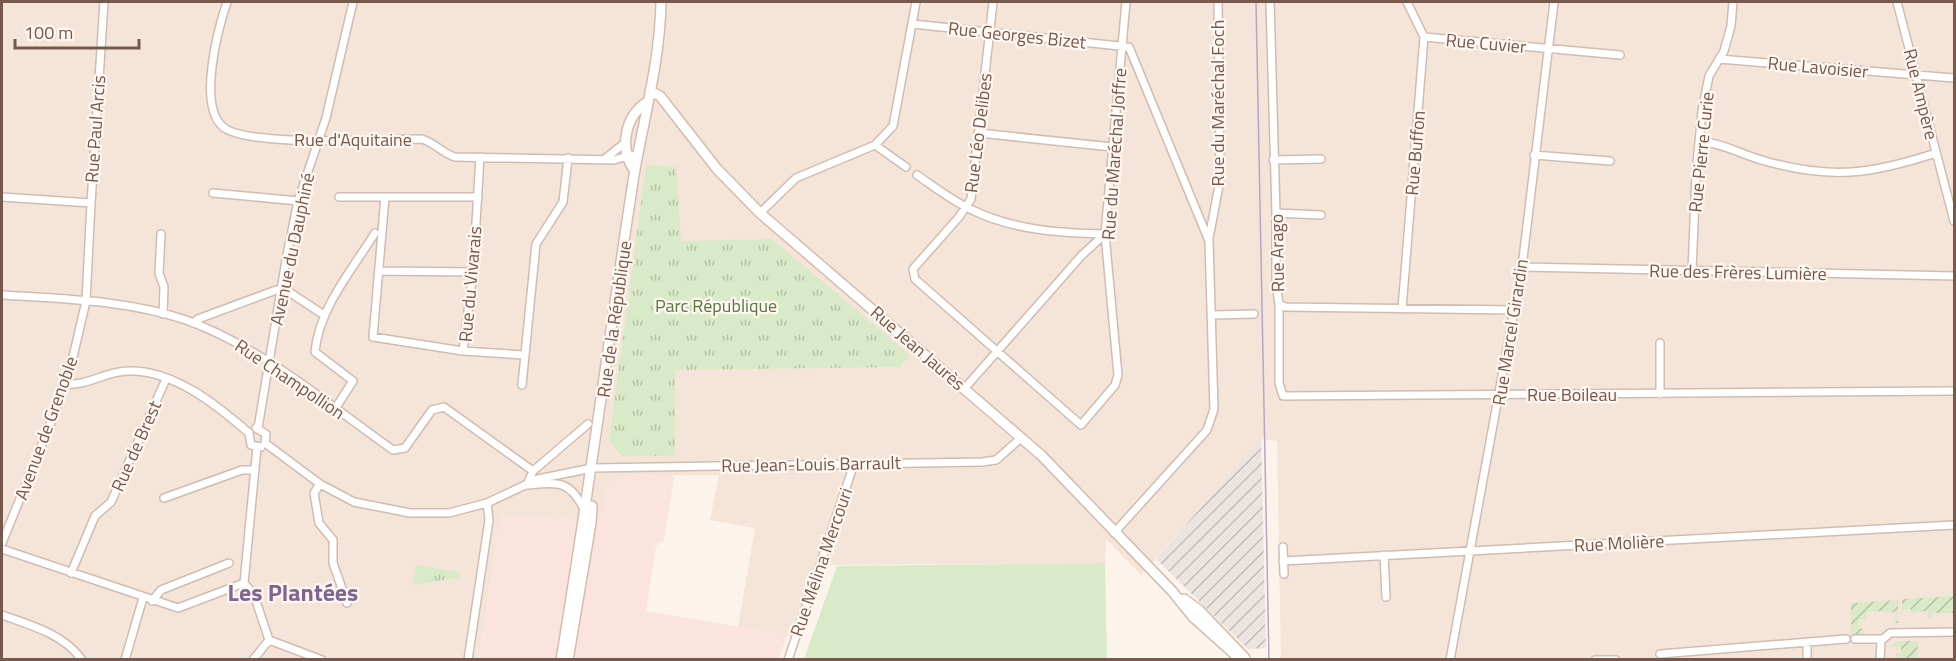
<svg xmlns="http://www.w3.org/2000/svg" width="1956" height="661" font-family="'Titillium Web',sans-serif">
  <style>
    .residential { fill: #f4e5d8 }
    .commercial { fill: #fce4de }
    .industrial { fill: url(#industrial-furrows) }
    .grass { fill: #d9eac8 }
    .park { fill: url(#park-tufts) }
    .garden { fill: url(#garden-furrows) }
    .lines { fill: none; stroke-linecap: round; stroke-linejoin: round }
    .street-casing { stroke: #d1bcb2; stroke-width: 10 }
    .secondary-casing { stroke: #d4bcaf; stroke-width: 12 }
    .street { stroke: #fff; stroke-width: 7 }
    .secondary { stroke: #fff; stroke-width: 9 }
    .tram { stroke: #b5a7c7; stroke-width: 1.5 }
    .labels { text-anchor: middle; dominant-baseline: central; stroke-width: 4.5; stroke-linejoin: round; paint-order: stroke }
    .street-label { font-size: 18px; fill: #77584d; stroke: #fff8f1 }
    .park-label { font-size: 18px; fill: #577742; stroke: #fff8f1 }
    .district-label { font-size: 24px; font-weight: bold; fill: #7f6693; stroke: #fff8f1 }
  </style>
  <defs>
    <pattern id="industrial-furrows" width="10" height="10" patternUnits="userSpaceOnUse" patternTransform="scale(1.5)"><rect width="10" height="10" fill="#ece4e0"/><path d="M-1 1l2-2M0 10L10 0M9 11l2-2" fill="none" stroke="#c4bcb8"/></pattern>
    <pattern id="park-tufts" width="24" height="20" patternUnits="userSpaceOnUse" patternTransform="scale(1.5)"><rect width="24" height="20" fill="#d9eac8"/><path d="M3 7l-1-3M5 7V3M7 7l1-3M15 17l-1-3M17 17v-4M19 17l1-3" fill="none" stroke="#b5c0a5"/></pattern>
    <pattern id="garden-furrows" width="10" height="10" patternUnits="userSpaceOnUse" patternTransform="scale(1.5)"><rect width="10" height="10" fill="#d9eac8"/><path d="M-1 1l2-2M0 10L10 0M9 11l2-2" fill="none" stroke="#b5c0a5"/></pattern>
  </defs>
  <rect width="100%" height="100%" fill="#fcf3ea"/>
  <path class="residential" d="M2,2H1954V659H1281L1277,441L1262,439L1141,575L1106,539L1105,563L827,565L801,638L738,627L755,528L710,520L719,475L621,476L607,489L601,522L501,515L479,659H2Z"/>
  <path class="commercial" d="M671,475L674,478L664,540L656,546L646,611L787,635L779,659L479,660L501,515L601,522L607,488L621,476Z"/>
  <path class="industrial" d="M1261,439L1266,648L1248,649L1156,559Z"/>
  <path class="grass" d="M1105,563L1107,659H804L837,566Z"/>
  <path class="park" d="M646,165L676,167L681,241L772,239L910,355L900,367L675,370V456H622L609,442Z
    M416,565L460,572L459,578L413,585Z"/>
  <path class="garden" d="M1954,596L1953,613H1932V618H1928L1927,611L1911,613V609H1905L1902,613V599Z
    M1898,600V623H1895L1896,612L1870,611L1867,613L1866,619H1859V628L1863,629V636L1851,635V603Z
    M1897,641H1918L1917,659L1896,657V654L1901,653V647H1889Z"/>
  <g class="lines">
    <g class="street-casing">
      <path id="street" d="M227,2C218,29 198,103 222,126C244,148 385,139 422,139C435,143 442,153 455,157L614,160L631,155
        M993,2L971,199L959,217L913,269L915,279L1081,425L1115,385L1118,375L1105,234L1126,2
        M1270,2L1276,213V284L1279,304L1285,307L1514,310
        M1897,2L1954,221
        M913,24L1129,47L1209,241L1214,409L1207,430L1114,533
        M1424,37L1620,55
        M1719,59L1954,78
        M979,133L1112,147
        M1699,141C1723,143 1742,155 1765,161C1831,180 1872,174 1936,153
        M875,145L906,167
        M1534,155L1610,161
        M480,157L473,272L463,351L524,355
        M606,158L626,142
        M1273,160L1321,159
        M917,175C933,186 950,199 968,208C1011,230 1058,233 1105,234
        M213,193L298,201
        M2,197L91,203L104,2
        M339,197H478
        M385,197L373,337L463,351
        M760,213L796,178L875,145L893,126L916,2
        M1276,213L1321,215
        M161,234L159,273L164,287L163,314
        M1209,238L1220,180L1218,2
        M1522,267L1954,276
        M381,271L473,272
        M1692,271L1696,174L1702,111L1709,76L1724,51L1731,26L1733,2
        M2,295C63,299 127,300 186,320C261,347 328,404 393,450L405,448L432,410L444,407L533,471
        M1279,304V383L1283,396L1954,391
        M1402,309L1424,37L1407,2
        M1212,315L1254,314
        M193,323L198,319L276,290L289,292L324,315
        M1660,343V394
        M66,384C88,386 106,371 128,371C173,369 218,406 249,433
        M522,385L536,244L563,202L568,158
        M964,389L1082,255L1105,234
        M335,409L353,381L315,352C319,308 352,270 375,233
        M256,428L266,434L265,443
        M258,428L286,260L298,201L326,118L353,2
        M249,433L251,445L261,447
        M265,443L320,484L354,502L410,513H449L487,503L538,479L592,468L982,462L996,460L1021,438
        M320,484L314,493L319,523L333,540V563L347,603
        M164,498L242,470H255
        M585,511C570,480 559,482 527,485L533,471L588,424
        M2,543L53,417L73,357L86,301L91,203
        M1283,547L1284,574
        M2,549L178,608L244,583
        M1384,555L1386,597
        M1283,561L1954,525
        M71,573L95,516L111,502L166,379
        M152,601L161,590L229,563
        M2,615C30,625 64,634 82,660
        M1855,639H1882
        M269,640L322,660
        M1660,654L1846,639
        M125,660L143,598
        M253,660L269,640L254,595L244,583L257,447
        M468,660L489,520L487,503
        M788,660L854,464
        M1450,660L1522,267L1554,2
        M1595,660H1616
        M1807,660V642
        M1880,660L1881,641L1890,633L1954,632"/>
    </g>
    <g class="secondary-casing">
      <path id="secondary" d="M650,91L660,96L717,169L760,213L1041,455L1172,591L1193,617L1241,660
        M635,171C619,150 624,117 647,102
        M1184,599L1199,610L1245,658
        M561,660C588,498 609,337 634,175C644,117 660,61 661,2
        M568,660L591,523L592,506"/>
    </g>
    <use href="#street" class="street"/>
    <use href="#secondary" class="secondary"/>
    <path class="tram" d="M1256,2L1269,660"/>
  </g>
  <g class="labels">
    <g class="street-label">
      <text transform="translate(1017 35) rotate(6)">Rue Georges Bizet</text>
      <text transform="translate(1486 43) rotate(5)">Rue Cuvier</text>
      <text transform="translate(1818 67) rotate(5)">Rue Lavoisier</text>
      <text transform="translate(1921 94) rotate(76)">Rue Ampère</text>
      <text transform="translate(1217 103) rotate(-90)">Rue du Maréchal Foch</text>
      <text transform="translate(95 129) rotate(-86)">Rue Paul Arcis</text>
      <text transform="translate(978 133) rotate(-83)">Rue Léo Delibes</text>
      <text x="353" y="139">Rue d'Aquitaine</text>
      <text transform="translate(1701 152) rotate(-84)">Rue Pierre Curie</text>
      <text transform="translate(1415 153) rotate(-85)">Rue Buffon</text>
      <text transform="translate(1114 154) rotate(-86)">Rue du Maréchal Joffre</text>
      <text transform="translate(292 249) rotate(-78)">Avenue du Dauphiné</text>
      <text transform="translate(1277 253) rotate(-91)">Rue Arago</text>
      <text transform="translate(1738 272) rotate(1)">Rue des Frères Lumière</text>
      <text transform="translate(470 284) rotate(-85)">Rue du Vivarais</text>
      <text transform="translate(614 319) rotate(-82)">Rue de la République</text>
      <text transform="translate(1510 332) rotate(-81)">Rue Marcel Girardin</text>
      <text transform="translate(918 348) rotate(41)">Rue Jean Jaurès</text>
      <text transform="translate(290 379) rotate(34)">Rue Champollion</text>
      <text x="1572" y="394">Rue Boileau</text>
      <text transform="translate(46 428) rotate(-70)">Avenue de Grenoble</text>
      <text transform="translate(136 446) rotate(-66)">Rue de Brest</text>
      <text transform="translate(811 464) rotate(-1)">Rue Jean-Louis Barrault</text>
      <text transform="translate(1619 543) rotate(-3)">Rue Molière</text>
      <text transform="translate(821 562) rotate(-71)">Rue Mélina Mercouri</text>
    </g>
    <g class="park-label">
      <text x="716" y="305">Parc République</text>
    </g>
    <g class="district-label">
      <text x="293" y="592">Les Plantées</text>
    </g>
  </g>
  <rect width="1956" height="661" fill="none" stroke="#77584d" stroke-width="6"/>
  <path d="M15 39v9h124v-9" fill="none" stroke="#77584d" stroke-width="3"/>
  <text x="24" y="39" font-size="18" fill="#77584d" stroke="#fff8f1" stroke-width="4.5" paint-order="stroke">100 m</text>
</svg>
